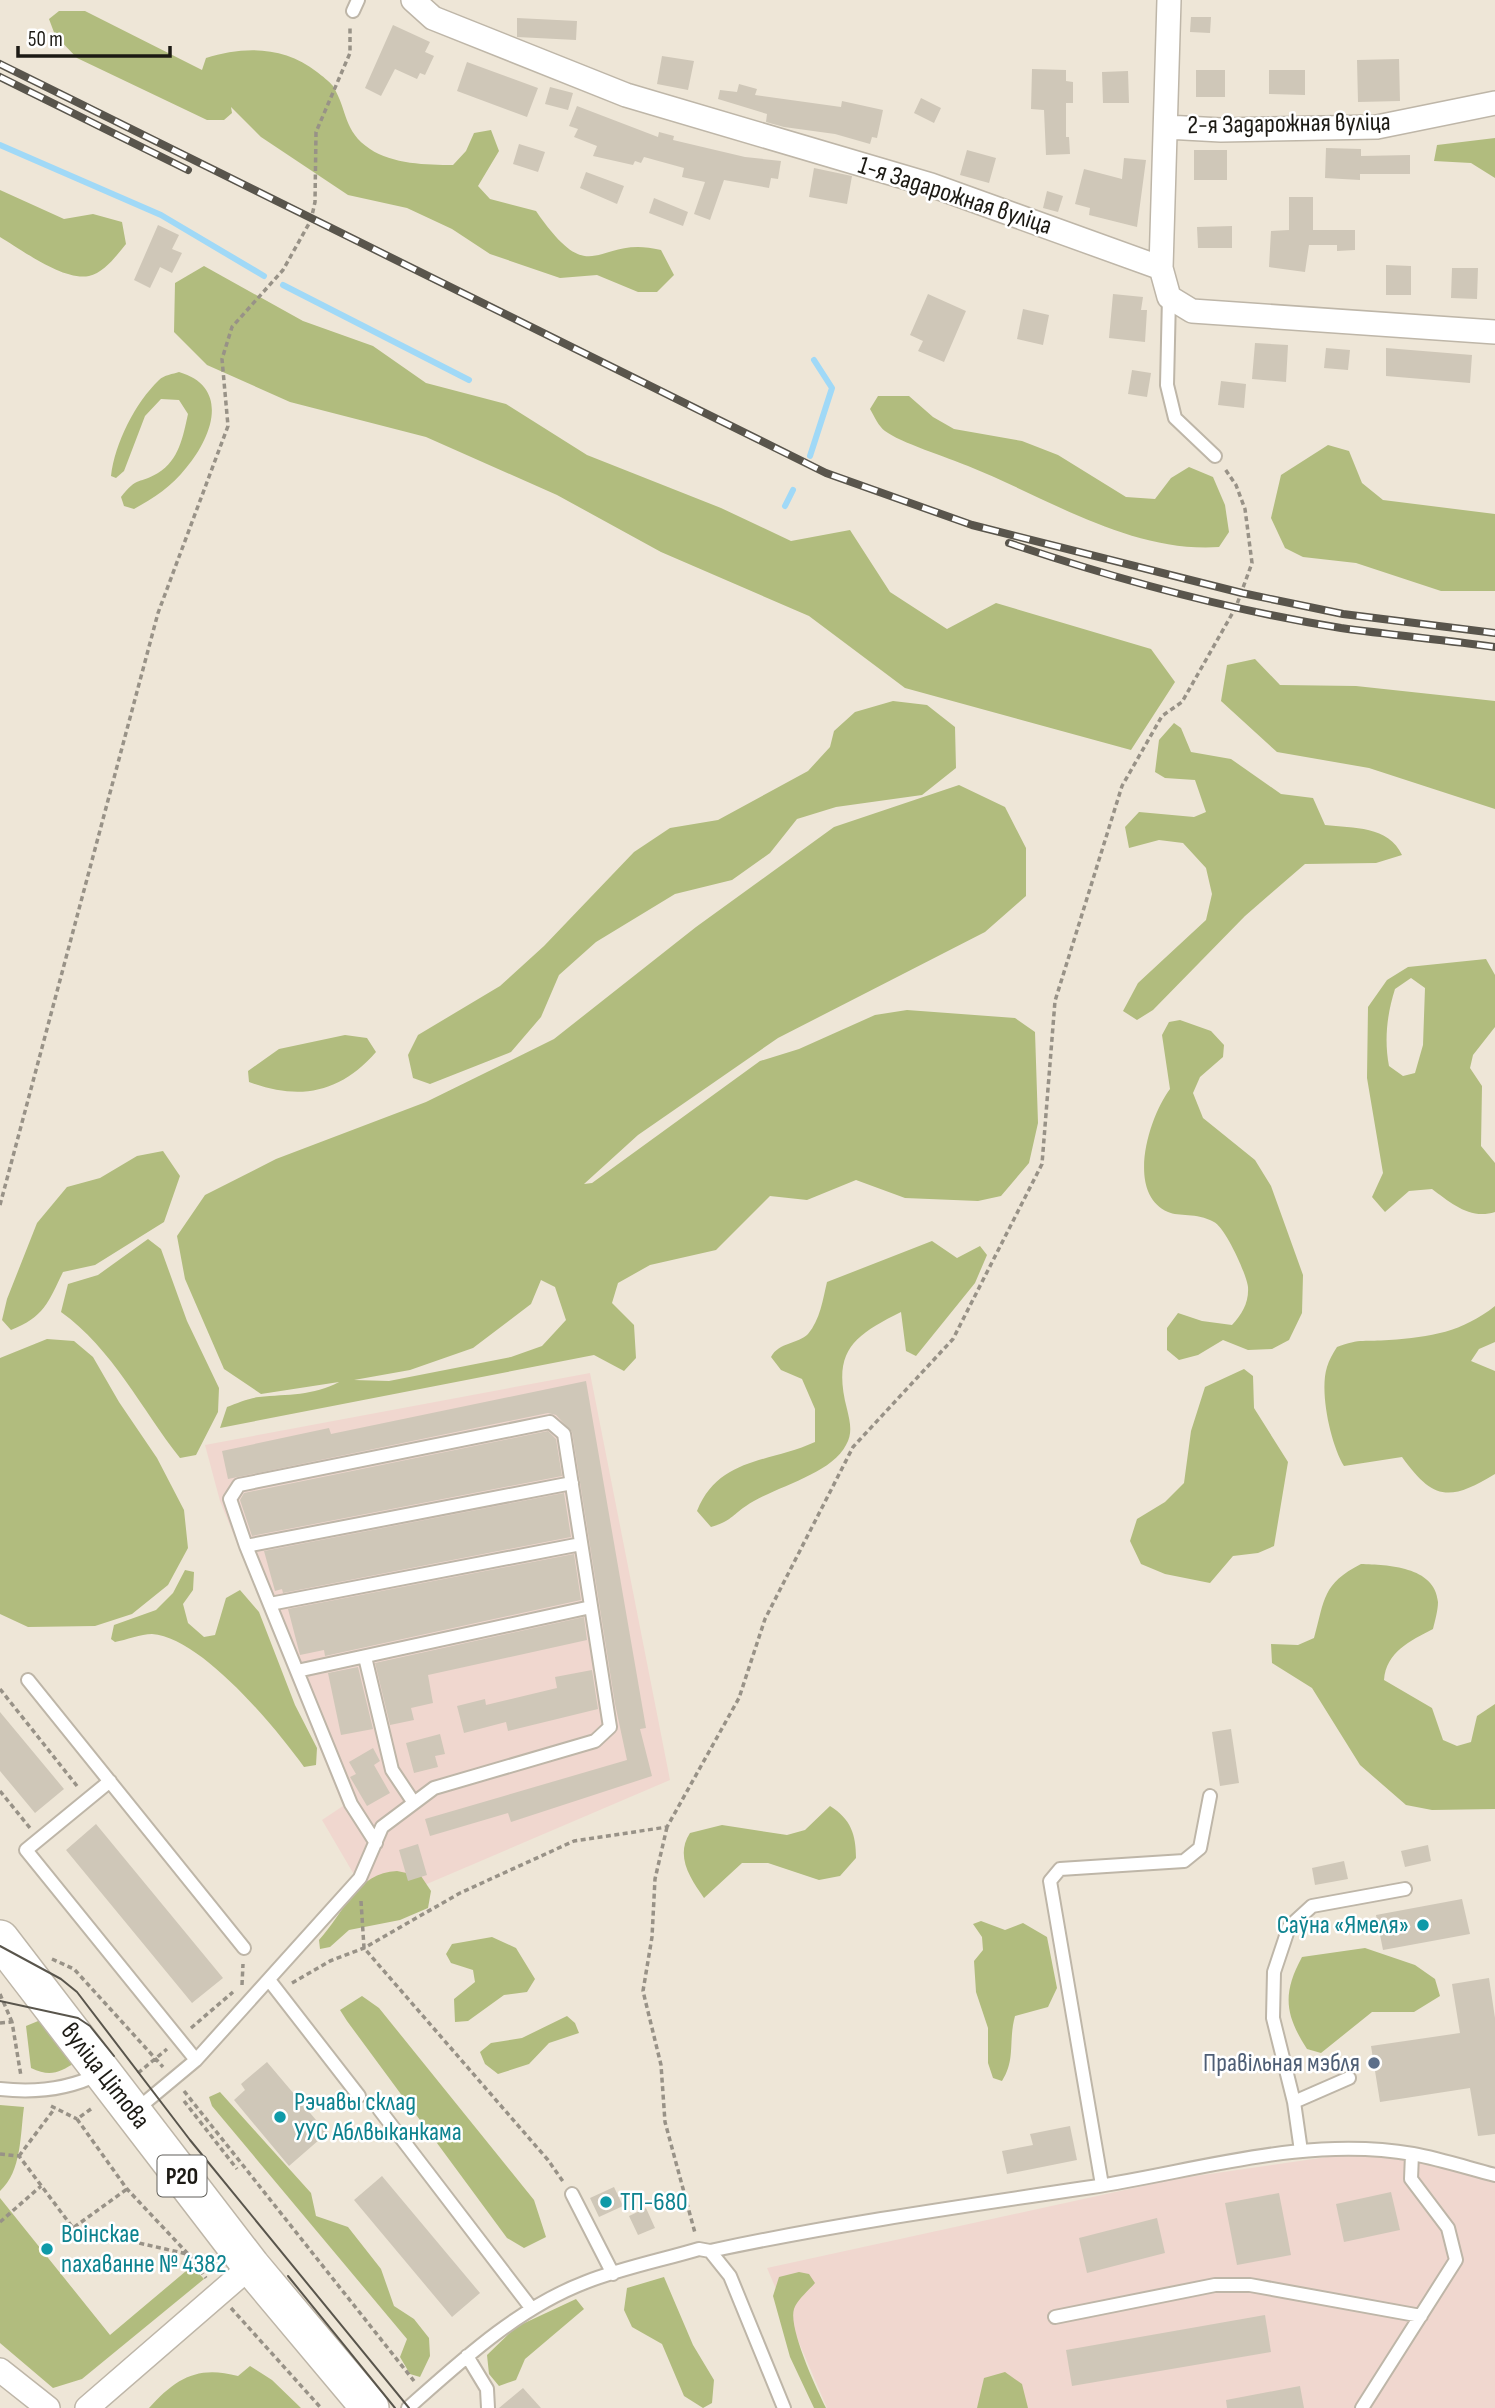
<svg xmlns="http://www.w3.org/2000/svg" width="1495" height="2408" font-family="'Sofia Sans Condensed',sans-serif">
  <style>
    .industrial { fill: #f0d7cf }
    .green { fill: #b1bc7e; fill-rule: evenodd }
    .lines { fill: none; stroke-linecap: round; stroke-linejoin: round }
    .stream { stroke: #a0d9f7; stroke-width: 6 }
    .building { fill: #cfc7b8 }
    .service-casing { stroke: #beb6a8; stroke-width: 16 }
    .minor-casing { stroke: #beb6a8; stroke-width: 26 }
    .primary-casing { stroke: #beb6a8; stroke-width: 40 }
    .path { stroke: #989287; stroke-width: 3.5; stroke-dasharray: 5 3.5; stroke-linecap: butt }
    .service { stroke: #fff; stroke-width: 12 }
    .minor { stroke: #fff; stroke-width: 23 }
    .primary { stroke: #fff; stroke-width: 37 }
    .tram { stroke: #59554c; stroke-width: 2 }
    .rail-casing { stroke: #59554c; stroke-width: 8 }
    .rail { stroke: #fff; stroke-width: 5; stroke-dasharray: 16; stroke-linecap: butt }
    .culture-dot { fill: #0f9aa8; stroke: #fff; stroke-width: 2.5 }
    .service-dot { fill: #5c6f8a; stroke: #fff; stroke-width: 2.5 }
    .labels { text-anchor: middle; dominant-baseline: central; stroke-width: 5; stroke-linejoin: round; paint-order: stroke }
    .shield { fill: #fff; stroke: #605f5a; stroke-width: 2 }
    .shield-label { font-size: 24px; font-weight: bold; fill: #1c1a14 }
    .street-label { font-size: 26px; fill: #1c1a14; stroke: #fff }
    .culture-label { font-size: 26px; fill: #0d838f; stroke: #fff; text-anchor: start }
    .service-label { font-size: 26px; fill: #4e5e75; stroke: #fff; text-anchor: end }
  </style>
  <rect width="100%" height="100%" fill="#eee6d7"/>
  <path class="industrial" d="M590,1373L670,1780L373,1907L322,1820L343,1806L220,1501L205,1445Z
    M1362,2152L1410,2156L1495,2181V2408H827L767,2268L1175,2179Z"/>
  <path class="green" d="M59,11H85L202,70L206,58C244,46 284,46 317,72C322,76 329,81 333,86C348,111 343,131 370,149C392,164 427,165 453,165L466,151L474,133L491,130L499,151L478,186L490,199L536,211C594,295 595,233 661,250L674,275L657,292H638L597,275L560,278L490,254L452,229L407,208L348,195L261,137L231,107L232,113L224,120H207L77,58L55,35L49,19Z
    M1495,138V178L1471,163L1434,161L1437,145Z
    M0,190L64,219L93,214L122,222L126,244C117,255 104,273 89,276C63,281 22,250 0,237Z
    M204,266L303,321L373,346L426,383L506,404L587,455L721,508L791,541L850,530L890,592L947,629L996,603L1151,649L1175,682L1131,750L905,688L809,616L661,552L557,495L426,437L290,402L207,365L174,332L175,283Z
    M179,372C230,387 213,436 186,468C172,486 154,498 134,509L124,506L121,497C137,476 140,484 158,473C179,460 183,437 188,414L179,400L161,399L145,416L124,471L116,478L111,476C115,443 135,403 159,380C164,375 173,374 179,372Z
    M878,396H909L933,417L954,429L1022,441L1058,455L1126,497L1155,499L1171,478L1189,467L1213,477L1225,505L1229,532L1219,547C1130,553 1048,498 968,466C949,458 899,442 885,431C879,427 874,416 870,409Z
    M1328,445L1349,451L1362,483L1383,500L1495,514V591H1441L1356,563L1303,557L1285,548L1271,518L1281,475Z
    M1255,659L1280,685L1356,686L1495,701V809L1369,768L1277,752L1221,701L1227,665Z
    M893,701L927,705L955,727L956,768L922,795L836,807L797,819L770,853L732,880L675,894L596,942L559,975L541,1017L511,1052L430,1084L413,1078L408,1055L418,1035L500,986L544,946L634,852L670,828L718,820L808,771L830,747L834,731L855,712Z
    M1174,723L1181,728L1191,752L1231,759L1281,794L1313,798L1325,825C1353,828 1389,826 1402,855L1376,863L1305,864L1245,916L1153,1010L1137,1020L1123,1011L1138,983L1206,920L1212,894L1206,868L1183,843L1159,840L1129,848L1125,827L1139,812L1194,817L1206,812L1195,780L1165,778L1155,772L1159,740Z
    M959,785L1005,807L1026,848V896L985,932L778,1038L638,1135L584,1184L592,1183L760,1061L799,1049L875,1015L907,1010L1015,1018L1035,1032L1038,1123L1029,1163L1001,1196L978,1201L905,1198L856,1180L807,1200L770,1196L716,1250L650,1265L618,1283L612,1303L634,1325L636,1358L624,1371L594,1355L220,1428L227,1407C237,1403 249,1398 259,1397C288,1394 313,1396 339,1382L261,1394L224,1369L185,1279L177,1236L205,1195L276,1159L426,1102L554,1039L696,927L834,827ZM541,1280L555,1287L566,1320L542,1346L511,1357L389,1381L354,1380L410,1370L473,1348L531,1304Z
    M1486,959L1495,975V1027L1473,1055L1470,1068L1482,1086L1481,1146L1495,1163V1212C1470,1220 1451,1203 1432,1189L1409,1191L1385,1212L1372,1197L1383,1173L1367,1078L1368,1007L1387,980L1408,967ZM1411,978L1425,988L1423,1045L1415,1073L1403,1076L1389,1066C1384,1040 1387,1014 1395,989Z
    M1180,1020L1211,1031L1224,1045L1223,1057L1200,1077L1193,1093L1203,1118L1255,1160L1271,1186L1303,1275L1302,1313L1289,1340L1272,1349L1248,1350L1223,1340L1198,1355L1179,1360L1167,1350V1328L1178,1313L1202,1321L1232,1325C1242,1314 1249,1303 1248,1287C1247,1275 1225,1227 1214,1222C1196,1212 1179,1217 1168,1212C1125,1193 1149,1117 1170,1089L1162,1035L1169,1022Z
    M345,1035L367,1038L376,1052C340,1093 300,1101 249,1082L248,1071L279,1049Z
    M163,1151L180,1176L164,1222L95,1265L63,1272C48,1303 44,1317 11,1330L2,1320L7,1299L37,1223L67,1187L100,1178L137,1156Z
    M148,1239L161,1249L187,1321L219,1388L218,1412L196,1455L180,1458C142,1410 112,1348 61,1312L68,1284L98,1275Z
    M932,1241L957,1258L980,1246L987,1255L975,1283L916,1356L906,1351L901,1312C853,1336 832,1351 847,1409C850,1422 853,1433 846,1445C831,1475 773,1487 746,1506C730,1517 731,1521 711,1527L697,1511C719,1457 769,1463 815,1442V1409L802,1379L781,1370L771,1357C779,1342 798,1344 808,1334C820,1320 823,1299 827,1282Z
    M1495,1306V1342L1479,1349L1471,1361L1495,1371V1474C1449,1502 1433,1500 1402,1457L1344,1466C1331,1445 1319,1392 1327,1367C1329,1360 1333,1353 1337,1347C1360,1338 1366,1342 1389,1340C1431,1337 1462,1332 1495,1306Z
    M47,1339L74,1341L93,1357L119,1402L157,1458L184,1510L188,1548L168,1585L132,1614L95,1626L28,1627L0,1614V1358Z
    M1244,1369L1253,1376L1254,1408L1288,1462L1274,1546L1258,1553L1233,1556L1210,1583L1165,1574L1141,1564L1130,1541L1137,1519L1165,1502L1184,1483L1191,1431L1205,1387Z
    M1361,1564C1387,1565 1435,1566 1438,1602C1438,1610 1435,1621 1433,1629C1410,1641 1386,1652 1384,1680L1432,1708L1443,1740L1457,1746L1471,1742L1477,1716L1495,1704V1809L1432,1810L1406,1805L1360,1765L1312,1688L1272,1663L1271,1644L1298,1645L1314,1638C1325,1599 1322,1584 1361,1564Z
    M185,1570L194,1572L193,1590L183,1604L188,1623L204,1637L215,1635L226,1598L240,1590L259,1612L295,1705L317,1748L316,1765L304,1767C276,1728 201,1637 152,1634C141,1634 126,1640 115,1642L111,1639L114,1625L156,1610L173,1593Z
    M830,1806C851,1819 856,1835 856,1858L840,1876L819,1880L768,1863H742L704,1898C690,1878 675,1856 690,1833L722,1825L787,1835L805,1830Z
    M397,1871L421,1876L431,1891L428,1908L400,1920L349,1930L330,1947L320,1949L319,1940C344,1913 357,1872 397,1871Z
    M981,1921L1005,1930L1023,1923L1047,1937L1057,1988L1048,2007L1015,2016C1008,2042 1016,2059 1002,2081L993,2078L988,2063V2028L976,1992L974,1961L983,1950L982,1937L973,1924Z
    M492,1937L516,1948L535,1979L527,1992L504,1995L468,2021L455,2022L454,1999L475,1982L473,1970L451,1963L446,1954L452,1944Z
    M1365,1948L1415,1965L1435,1979L1440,1996L1414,2012H1372L1321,2053L1307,2049C1285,2015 1282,1994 1302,1957Z
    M362,1996L379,2008L534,2200L546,2237L524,2248L507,2238L347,2021L340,2010Z
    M567,2016L575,2023L579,2033L549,2043L529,2064L498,2074L485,2064L480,2052L491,2043L522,2038Z
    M43,2019L76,2062C59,2073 50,2077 31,2068L26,2026Z
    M220,2092L311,2193L316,2216L348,2227L381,2269L394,2306L414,2319L429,2338L430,2356L420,2377L410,2374L400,2357L407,2339L212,2106L209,2097Z
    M0,2105L24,2107C20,2135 22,2171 0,2191Z
    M0,2198L110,2335L192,2266L204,2279L82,2379L53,2388L0,2343Z
    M799,2272L809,2274L815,2283C809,2290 797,2300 794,2309C788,2328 817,2390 826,2408H814L790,2357L773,2296L779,2277Z
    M664,2277L693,2345L714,2380L712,2403L703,2408L684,2396L662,2344L632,2327L624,2310L627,2288Z
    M576,2299L584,2309L525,2359L516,2380L499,2386L489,2374L487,2355L516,2327Z
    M250,2366L272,2380L301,2408H149C176,2378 198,2365 238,2376Z
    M1005,2372L1022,2384L1028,2408H977L984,2378Z"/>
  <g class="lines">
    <path class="stream" d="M0,145L161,215L264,276
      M283,285L469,380
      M810,456L832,388L814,360
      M785,506L793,490"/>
  </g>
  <path class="building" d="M1191,17H1211L1210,33L1190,32Z
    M517,18L577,21L576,40L517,37Z
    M393,25L430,42L425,52L434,56L425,75L420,73L417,79L395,69L381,96L365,88Z
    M662,56L694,61L688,90L657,84Z
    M1399,59L1400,101L1358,102L1357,60Z
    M467,62L538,88L527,117L457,91Z
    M1032,69L1066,70V81L1073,82V103H1066V137H1069L1070,154L1046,155L1044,110L1031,109Z
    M1196,70H1225V97H1196Z
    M1269,70H1305V95L1269,94Z
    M1128,71L1129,103H1103L1102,72Z
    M739,84L757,89L755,95L841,107L842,101L883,110L877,138L872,137L870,144L835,134L784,127L766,122L767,114L718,99L720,90L737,92Z
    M550,87L573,93L568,110L545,104Z
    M921,98L941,108L934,123L914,113Z
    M577,106L658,137L659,132L674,136L673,140L745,157L781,161L778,179L771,178L769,188L724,180L710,220L694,214L705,182L682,177L684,168L644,157L641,163L635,161L633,165L593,156L597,146L574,137L578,129L569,126Z
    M519,144L545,152L538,172L513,164Z
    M1326,148L1361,149V156L1410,155V174H1360V180L1325,178Z
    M967,150L996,158L989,183L960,175Z
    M1194,150H1227V180H1194Z
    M1124,158L1146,160L1137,227L1089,215L1090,208L1075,204L1084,169L1122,179Z
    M814,168L852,176L847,204L809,197Z
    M586,172L624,186L617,204L580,188Z
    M1047,191L1063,196L1058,212L1043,208Z
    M1289,197H1313V230H1355V250L1337,251V245H1309L1305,272L1269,267L1271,231L1289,230Z
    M654,198L688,212L683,226L649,213Z
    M158,225L179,235L172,249L182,253L172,273L160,267L150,288L134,280Z
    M1232,226V248H1198L1197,227Z
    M1386,265L1411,266V295H1386Z
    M1452,268H1478L1477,299L1451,298Z
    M928,294L966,311L944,362L918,351L923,341L910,335Z
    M1113,294L1143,297L1141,310H1147L1145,342L1109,338Z
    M1023,309L1049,315L1043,345L1017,339Z
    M1255,343L1288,345L1286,382L1252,379Z
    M1326,348L1350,350L1348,370L1324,368Z
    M1386,348L1472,355L1470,383L1386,376Z
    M1132,370L1151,373L1147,397L1128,394Z
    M1221,381L1246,384L1244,408L1218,405Z
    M586,1381L646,1728L640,1729L652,1776L511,1822L508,1813L430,1836L425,1819L627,1760L615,1704L572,1432L556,1415L548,1413L228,1479L222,1451L329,1428L331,1434Z
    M548,1431L556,1439L562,1476L252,1536L240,1500L244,1493Z
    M564,1493L571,1537L283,1593L282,1589L275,1591L264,1551Z
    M574,1554L581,1600L325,1656L324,1650L300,1655L288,1609Z
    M584,1617L587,1640L428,1675L433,1703L411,1708L414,1720L390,1725L375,1663Z
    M358,1667L373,1729L341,1735L328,1673Z
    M592,1670L598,1709L508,1731L506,1722L464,1733L457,1706L485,1699L486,1705L557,1688L555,1677Z
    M0,1712L64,1789L35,1813L0,1771Z
    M1231,1729L1239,1783L1220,1786L1212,1732Z
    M440,1734L445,1754L435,1756L438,1767L414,1773L406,1743Z
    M373,1748L380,1761L374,1765L390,1793L367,1806L350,1777L356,1774L349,1762Z
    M96,1824L223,1978L192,2003L66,1850Z
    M418,1844L427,1875L408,1881L399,1850Z
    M1428,1845L1431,1861L1405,1867L1401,1851Z
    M1344,1861L1348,1879L1315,1885L1312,1868Z
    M1462,1899L1470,1934L1383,1950L1376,1915Z
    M1489,1978L1495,2018V2134L1478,2136L1470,2088L1380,2102L1371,2046L1460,2033L1452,1984Z
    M267,2062L327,2133L289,2166L234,2100L245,2090L241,2084Z
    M1070,2126L1077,2160L1007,2174L1002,2151L1033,2145L1030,2134Z
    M382,2176L480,2293L452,2317L354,2200Z
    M614,2187L623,2206L599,2217L590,2198Z
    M1391,2192L1400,2230L1344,2242L1336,2204Z
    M1279,2193L1291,2255L1237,2265L1225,2203Z
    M646,2208L655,2228L638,2235L629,2216Z
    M1157,2218L1165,2253L1087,2273L1079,2238Z
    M1265,2315L1271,2352L1072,2386L1066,2350Z
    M1300,2386L1304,2408H1227L1226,2400Z
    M523,2388L541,2408H499Z"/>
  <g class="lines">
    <g class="service-casing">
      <path id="service" d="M353,11L358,0
        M1169,297L1167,385L1175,418L1215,456
        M246,1546L572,1483
        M270,1604L581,1544
        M365,1657L392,1770L414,1803
        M297,1671L591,1607
        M28,1680L244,1948
        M110,1781L26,1850L196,2060
        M269,1980L359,2096
        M0,2089C35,2093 67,2090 99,2074
        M1294,2102L1349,2078
        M379,2109L532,2309
        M136,2110L196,2060L360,1878L382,1827L434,1788L595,1741L610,1727L564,1434L550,1422L239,1485L230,1499L246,1546L351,1804L376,1843
        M1301,2151L1294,2102L1273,2018L1274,1972L1289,1927L1312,1906L1405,1889
        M1102,2185L1050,1881L1060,1869L1184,1861L1200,1848L1210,1796
        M572,2194L613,2274
        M710,2251C836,2224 964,2206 1092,2187C1197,2171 1306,2135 1413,2154C1440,2159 1468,2168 1495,2175
        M1055,2317L1215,2285H1250L1421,2316
        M467,2356L487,2389L488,2408
        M408,2408C462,2360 518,2308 586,2282C622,2268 662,2260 699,2249L710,2251L730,2276L784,2408
        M1362,2408L1456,2260L1448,2228L1411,2179L1412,2154"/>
    </g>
    <g class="minor-casing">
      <path id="minor" d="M413,0L433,18L626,95L931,185L1161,268L1169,297L1192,311L1495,332
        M1166,127L1221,130L1377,127L1495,103
        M1161,268L1169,0
        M0,2370L48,2408
        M87,2408L251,2266"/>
    </g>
    <g class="primary-casing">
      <path id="primary" d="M0,1939L251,2266L370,2408"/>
    </g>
    <path class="path" d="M0,1205L158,613L228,426L222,359L232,327L283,270L311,220L315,202L316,132L350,53V27
      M0,1689L77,1786
      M0,1791L30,1828
      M667,1827L655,1879L652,1937L643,1991L661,2065L665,2122L695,2233
      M361,1901L364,1948L548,2160L564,2183
      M52,1959L74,1969L163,2067
      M292,1983L330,1961L364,1948L460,1893L574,1841L667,1827L739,1698L765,1619L853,1447L953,1339L1042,1164L1055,1001L1122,786L1162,716L1182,702L1236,607L1252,563L1245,509L1236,485L1225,469
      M242,1985L243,1964
      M0,1994L12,2022
      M0,2023L12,2022L21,2076
      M191,2028L233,1992
      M138,2073L167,2049
      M184,2091L414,2381
      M184,2101L237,2169
      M51,2106L77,2119
      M91,2109L77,2119L127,2189L189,2255L206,2278
      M0,2154L19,2156L73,2228L127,2189
      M19,2156L55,2108
      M0,2222L41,2186
      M73,2228L187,2254
      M231,2308L321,2408"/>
    <use href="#service" class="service"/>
    <use href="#minor" class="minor"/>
    <use href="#primary" class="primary"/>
    <path class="tram" d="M0,1946L61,1979L77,1992L190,2140L409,2408
      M0,2001L78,2018L90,2026L114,2056
      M288,2276L395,2408"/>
    <g class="rail-casing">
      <path id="rail" d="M0,64L826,473L972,525L1242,593L1343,614L1495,633
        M0,77L188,170
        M1009,543C1116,579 1229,610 1341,628C1392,635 1444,640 1495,647"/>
    </g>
    <use href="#rail" class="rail"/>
  </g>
  <g class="culture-dot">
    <circle cx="1423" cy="1925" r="7"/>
    <circle cx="280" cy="2117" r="7"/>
    <circle cx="606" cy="2202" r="7"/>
    <circle cx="47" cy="2249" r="7"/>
  </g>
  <circle class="service-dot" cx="1374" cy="2063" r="7"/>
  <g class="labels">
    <rect class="shield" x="157.5" y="2155.5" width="49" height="41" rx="5"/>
    <g class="shield-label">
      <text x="182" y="2176">Р20</text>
    </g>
    <g class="street-label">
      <text transform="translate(1289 124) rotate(-1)">2-я Задарожная вуліца</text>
      <text transform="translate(955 196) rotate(18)">1-я Задарожная вуліца</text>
      <text transform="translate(105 2076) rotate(52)">вуліца Цітова</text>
    </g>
    <g class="culture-label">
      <text x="1409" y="1925" text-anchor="end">Саўна «Ямеля»</text>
      <text x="294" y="2102">Рэчавы склад<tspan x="294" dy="30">УУС Аблвыканкама</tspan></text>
      <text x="620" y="2202">ТП-680</text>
      <text x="61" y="2234">Воінскае<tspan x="61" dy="30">пахаванне № 4382</tspan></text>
    </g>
    <g class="service-label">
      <text x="1360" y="2063">Правільная мэбля</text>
    </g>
  </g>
  <path d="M18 46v10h152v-10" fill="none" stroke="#1c1a14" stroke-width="3.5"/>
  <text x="28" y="46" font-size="21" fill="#1c1a14" stroke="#ffffff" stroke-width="5" paint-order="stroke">50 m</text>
</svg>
